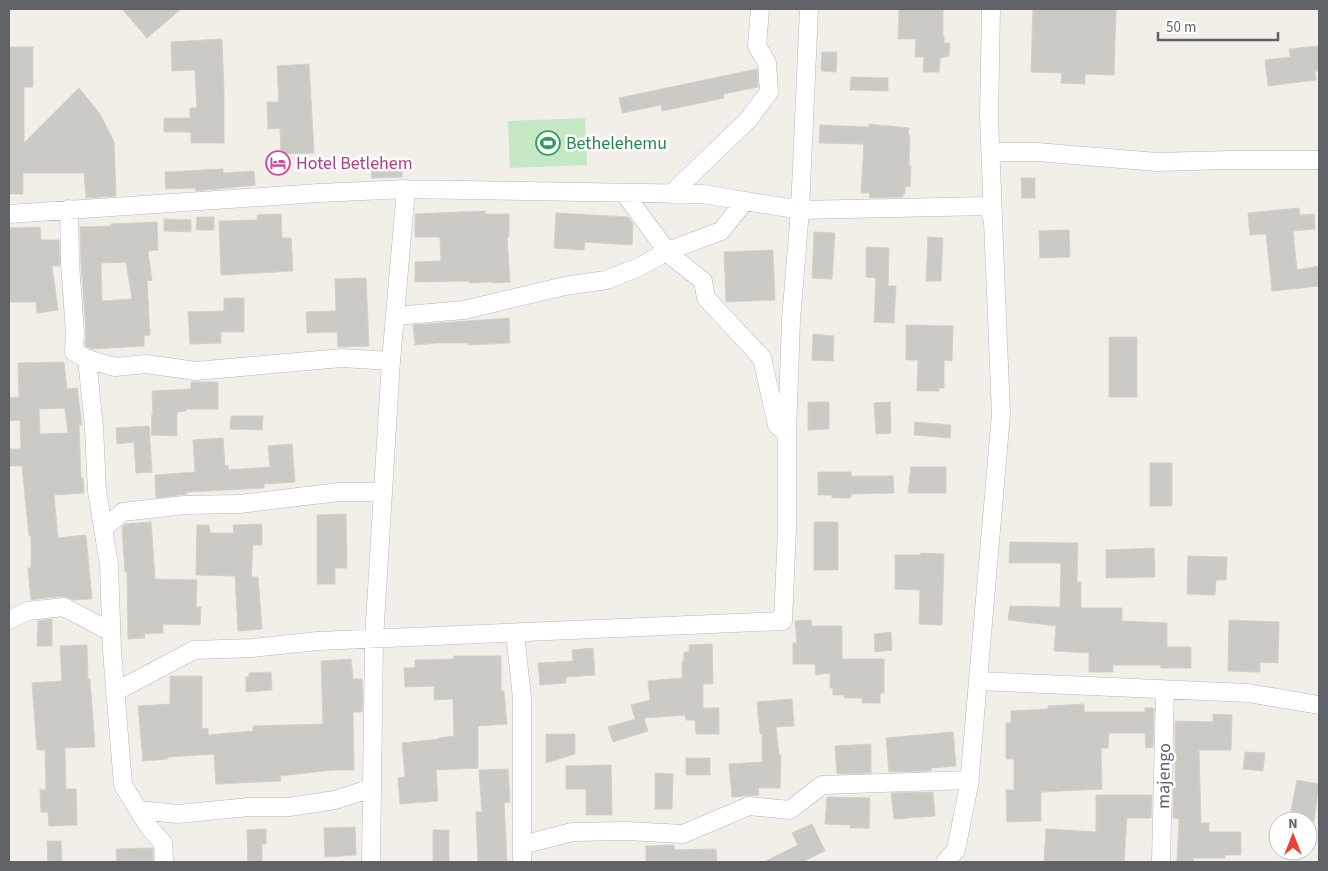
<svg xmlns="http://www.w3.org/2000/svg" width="1328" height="871" viewBox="0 0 1328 871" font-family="'Source Sans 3',sans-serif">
<rect width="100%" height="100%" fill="#f1efe8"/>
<path fill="#c5e8c5" d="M585 118 587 165 510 168 508 121Z"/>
<path fill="#cccac5" stroke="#d6d1c6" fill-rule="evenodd" d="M122 9H181L147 38Z
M899 9H943V36H944V43H950L949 56 940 58 939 72H923L924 57H915L916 39H898Z
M1033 9H1116L1114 75 1085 74V84L1061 83 1062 73 1031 72Z
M222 39 224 94V143H191V132H164V118H190V108H197L195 70 172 71 171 42Z
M1318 46 1319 71H1315L1316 80 1268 86 1265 60 1290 57 1289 49Z
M9 47H33V87H24V143L79 88 100 114 114 142 116 196 86 198 84 173H23V194H9Z
M822 52H837L836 72 821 71Z
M309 64 314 153 281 154 280 128 268 129 267 102H279L277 66Z
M757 69 758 87 723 94 724 98 662 111 661 105 622 113 619 98Z
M851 77 888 78V91L850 90Z
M869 124 909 128 908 135H910L909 166H911L910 187 905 186V194H903V197L869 198 870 193H861L864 144 819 143 820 125 869 127Z
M402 163V177L372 178 371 164Z
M223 169V173L254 171 255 185 196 191 195 188 166 189 165 172Z
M1021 178H1035V198H1022Z
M1299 208 1300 215 1314 214 1315 229 1293 231 1297 270 1319 266V286L1272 291 1266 234 1250 235 1248 213Z
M485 211V214H509V237H507L510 282 492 283V282L469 283V281L415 282V262L441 261 440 237H415V214Z
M556 213 628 217 633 223 632 245 585 242 584 250 554 248Z
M281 214 282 238H291L293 271 221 275 219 221 257 220V215Z
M197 217H214V230H196Z
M164 219 191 220V232L164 231Z
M157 222 158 250 148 251 152 280 147 281 150 335 144 336V346L91 349 85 346 86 331 81 263 80 227 111 226V224ZM126 262 132 299 102 301 101 263Z
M40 227 41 240H59L60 266H52L58 310 37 313 36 302H9V228Z
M1069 230 1070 257 1040 258 1039 231Z
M814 232 835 233 832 279 812 278Z
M928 237 943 238 941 281H926Z
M866 247 889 248 888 286H896L894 323 874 322 876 278 866 277Z
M773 250 775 300 726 302 724 252Z
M366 278 369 346 338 347 337 332 307 333 306 312 336 311 335 279Z
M224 298H244V332H221V343L190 344 188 312 224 311Z
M509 318 510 343 468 345V343H436L415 345 413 325Z
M906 325 953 326 952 361 944 360V388H939V391H917L918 360H906Z
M813 334 834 336 833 361 812 360Z
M1109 337H1137V397H1109Z
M64 362 67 389 77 388 82 425H79L81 478H83L84 493 54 495 58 538 86 535 92 599 74 600 63 596 31 600 28 568H31V536H29L22 466H9V449H21L20 420 9 421V398L19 397 18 363ZM65 408 68 433 40 434 39 409Z
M191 382H218V409H186V411L177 412V436L151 435 152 414H153L152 391 191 389Z
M808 402H829V429L808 430Z
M890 402 891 433 876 434 874 403Z
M231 416H263L262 430 230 429Z
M915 422 951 425 950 438 914 435Z
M149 426 152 472 136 473 134 442 117 444 116 428Z
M223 438 225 466 228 465V470L270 467 268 446 292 444 295 482 264 484V488L187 492V494L156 498 155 475 195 472 193 440Z
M1150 463H1172V506H1150Z
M911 467H946V493H908Z
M818 472H851V476H893L894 493 851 494V498H832V495H818Z
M346 514 347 568H335V584H317V515Z
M151 522 155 579 197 580 196 607H201L200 625 163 624V633L144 634 145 638 128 639 127 572H125L122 527 125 524Z
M814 522H838V570H814Z
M262 524V545H253L251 577H258L262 629 238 631 235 576 196 575 197 525H209L210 533H234L233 525Z
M1010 542 1078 543 1077 582H1081V608H1122V621L1167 623V647H1191V668H1161V665H1113V672H1089V653L1054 651 1056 626 1008 620 1010 606 1060 607 1061 563H1009Z
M1154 548 1155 577 1106 578V550Z
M921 553 944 554 942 625 919 624 920 590 895 589V555H921Z
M1188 556 1227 557 1226 580H1216L1215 595 1187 594Z
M52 619V646H37L38 621Z
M811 620 812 626H842V659H884V693H880V703H862V698H844V695H833V688H830V673L816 675 815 664H793V643H797L795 621Z
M1229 620 1279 622 1278 663 1260 662V672L1228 671Z
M891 632 892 650 875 652 874 634Z
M712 644 713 684H703V708H719V734H696L695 720H686L685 715 644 718 648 731 613 742 608 727 635 719 631 705 650 700 648 681 682 678V661H684V652H689V645Z
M87 645 88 679H90L95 747 65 748 66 789H76L77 825 49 826 48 812H41L40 790H46L45 750H37L32 683 62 681 60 646Z
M593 648 595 675 566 677V683L540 685 538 663 573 661 572 650Z
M454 656H501V691H504L507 724 478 726V768L436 770 438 801 400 804 398 778 405 777 402 743 439 739V738L454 736 453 699 434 700V686L405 687 404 668H415V660L454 659Z
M351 659 353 679H362L363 697 362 712H353L354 770H332L280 776 281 781 216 784 214 754 168 757V759L143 761 138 706 170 704V676H202V729L208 728V735L253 731V726L323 724 321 661Z
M271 672 272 690 246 692V677H249V673Z
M792 699 794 726 776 727 779 755H781L780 788H758L759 795 732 797 729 764 762 762V734H760L757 702Z
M1084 704V712H1145V708H1154L1153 747 1146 748 1145 733H1109L1108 748H1101L1102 789 1041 792V821L1007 822 1006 790H1014V759H1006V723H1011V711L1048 709V706Z
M1213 714 1232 715 1231 750H1199L1201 823H1209V832H1241V855H1225V858H1193V862H1177L1179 819 1173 818V788H1175V721L1213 722Z
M953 732 956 766 931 768V771L889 772 886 738Z
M546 734H575V754L546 763Z
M871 744V773L837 774 835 746Z
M1245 752 1265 753 1263 771 1243 769Z
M686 758H710V775H686Z
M611 765 612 815H586V789H566V766Z
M508 769 510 802 504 803 507 862H478L476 812H482L479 770Z
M655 773 673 774 672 809H655Z
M1297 780 1319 784 1314 821H1289Z
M933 792 935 816 894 819 891 793Z
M1096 795H1152L1151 818H1127L1124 862H1044L1046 829 1096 832Z
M827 797 870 798 869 828H850L851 825 825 824Z
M812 824 825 851 802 862H764L798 845 792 833Z
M355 827 356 855 325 857 324 828Z
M266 829V844H262V862H248L247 830Z
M433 830H449V861H433Z
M47 841H61L62 862H48Z
M674 845 675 850 716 849 717 862H646V846Z
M153 848V862H117L116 849Z"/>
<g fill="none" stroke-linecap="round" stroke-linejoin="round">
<g stroke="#b5b8bc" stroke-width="19">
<path id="minor" d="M991 9 989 117 993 218
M991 152H1037L1157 162 1230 160H1319
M624 193 670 255 703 281 706 298 762 358 777 425 786 433
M671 194 748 120 769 92 767 63 757 46 760 9
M69 209 70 263 75 332 74 352 87 359 94 427 97 491 109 565 112 651 123 785 148 826 163 843 164 862
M9 214 319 193 406 189 703 194 800 210 988 206 993 221 1001 414 969 785 956 850 945 862
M395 316 464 310 565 286 606 280 637 268 668 251 721 231 745 201
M87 359 115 367 146 364 196 371 342 358 391 361
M103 529 123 512 185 505 239 504 339 492H383
M9 620 28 611 64 607 111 632
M515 633 522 698V862
M979 681 1248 693 1319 705
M115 692 194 650 252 648 318 641 783 621 787 529V434L791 320 800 210 809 9
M138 810 178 814 249 807H289L335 800 372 788
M522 845 572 832 627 831 683 834 749 806 790 810 822 785 970 780
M371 862 374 639 391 361 406 189
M1161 862 1165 690"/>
</g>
<use href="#minor" stroke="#fff" stroke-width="18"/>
</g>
<defs>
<g id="stadium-ring" transform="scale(1.25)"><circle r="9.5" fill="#fff" stroke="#2e9e5b" stroke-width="1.5"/><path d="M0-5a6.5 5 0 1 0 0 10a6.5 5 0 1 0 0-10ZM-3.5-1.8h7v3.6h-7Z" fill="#2e9e5b"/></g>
<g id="hotel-ring" transform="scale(1.25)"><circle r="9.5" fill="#fff" stroke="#d1479c" stroke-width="1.5"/><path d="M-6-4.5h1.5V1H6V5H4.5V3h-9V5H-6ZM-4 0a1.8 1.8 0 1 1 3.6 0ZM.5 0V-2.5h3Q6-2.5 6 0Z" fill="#d1479c"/></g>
</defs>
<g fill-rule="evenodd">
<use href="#stadium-ring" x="548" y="143"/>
<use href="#hotel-ring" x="278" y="163"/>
</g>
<g text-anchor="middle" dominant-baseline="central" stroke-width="5" stroke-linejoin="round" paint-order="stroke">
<g font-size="18" fill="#27864d" stroke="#fff" text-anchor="start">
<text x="566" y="143">Bethelehemu</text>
</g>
<g font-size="18" fill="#b23c85" stroke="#fff" text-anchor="start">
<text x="296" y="163">Hotel Betlehem</text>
</g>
<g font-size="18" fill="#5f6368" stroke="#fff">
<text transform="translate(1164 776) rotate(-89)">majengo</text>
</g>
</g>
<rect width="1328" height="871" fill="none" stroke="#5f6368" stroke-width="20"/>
<g transform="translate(1293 836)"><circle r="24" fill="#ffffff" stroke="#bfc1c3"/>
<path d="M0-4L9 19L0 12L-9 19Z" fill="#ea4335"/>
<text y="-8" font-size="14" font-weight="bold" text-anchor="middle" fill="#5f6368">N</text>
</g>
<path d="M1158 32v8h120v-8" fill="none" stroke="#5f6368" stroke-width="2.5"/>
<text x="1166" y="32" font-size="15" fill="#5f6368" stroke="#ffffff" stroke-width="4" paint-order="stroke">50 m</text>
</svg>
